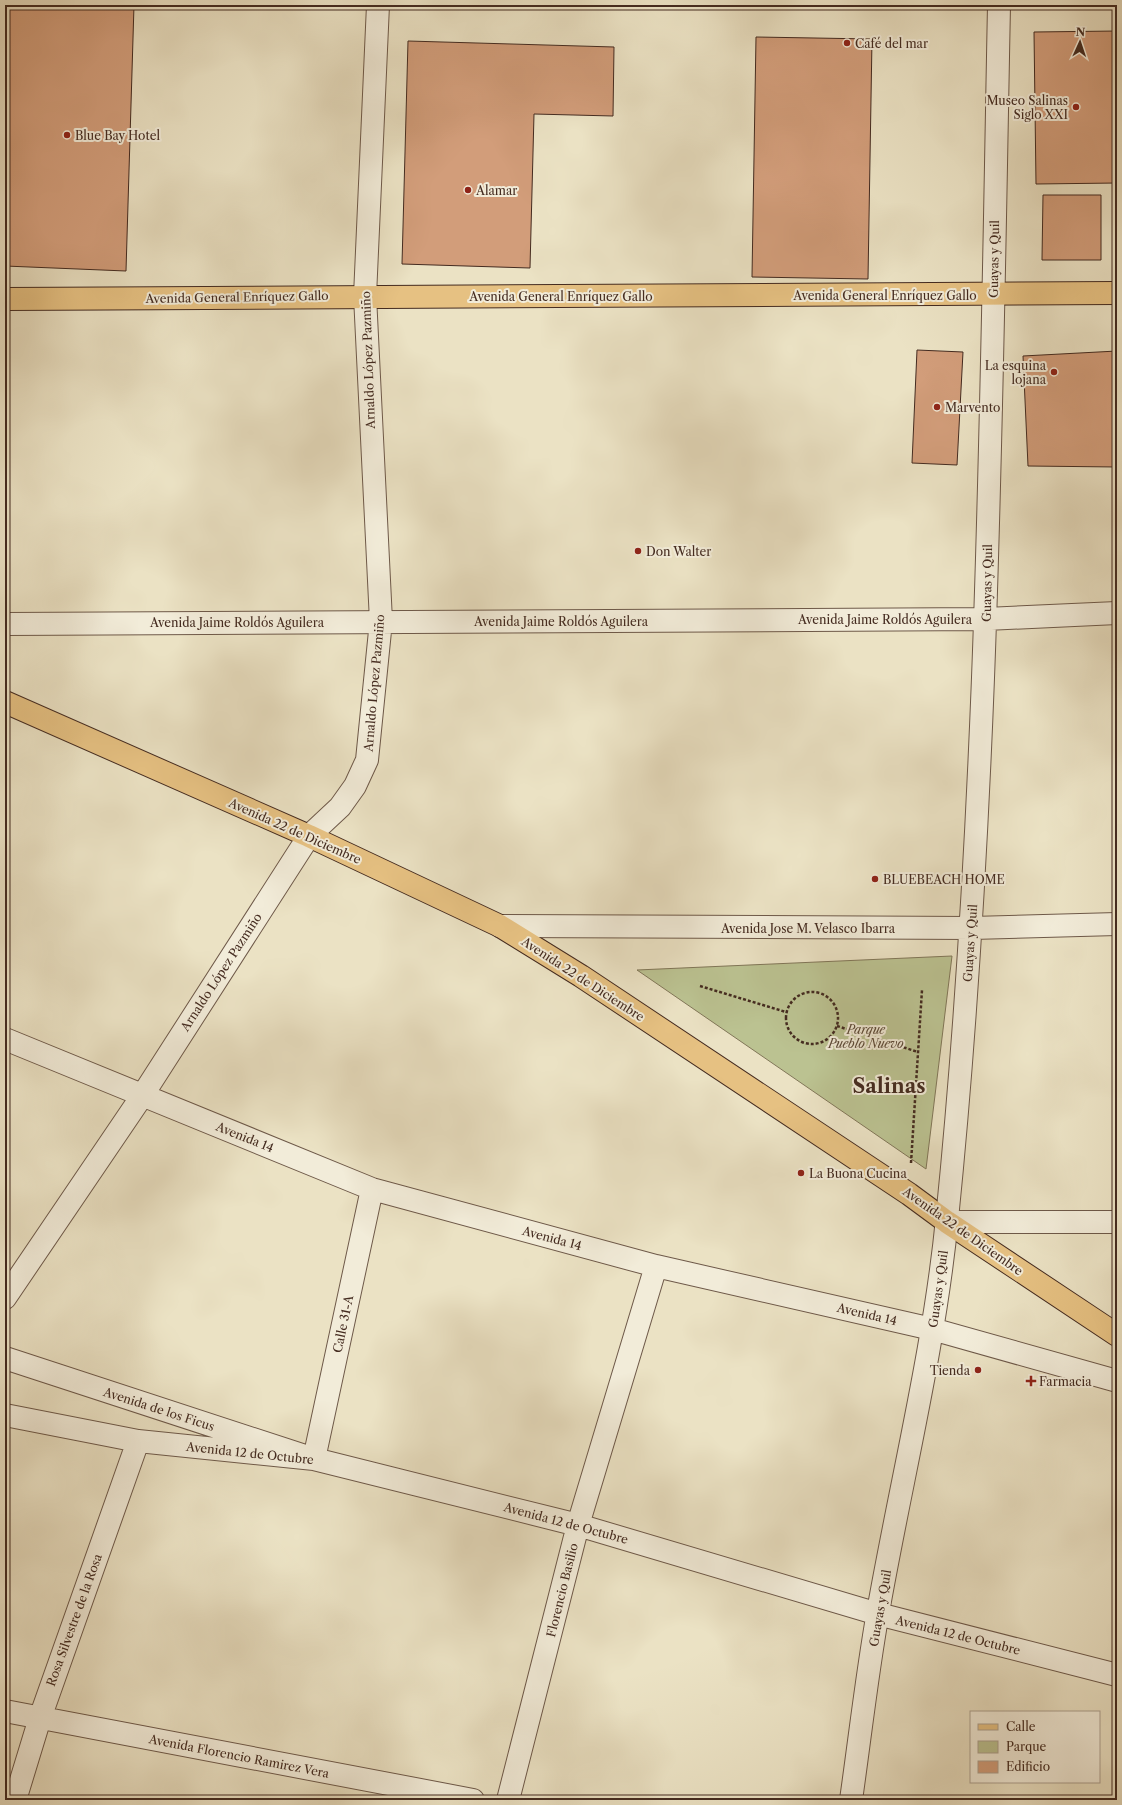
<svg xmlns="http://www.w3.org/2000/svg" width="1122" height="1805" viewBox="0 0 1122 1805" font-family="'Libre Caslon Text',serif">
<rect width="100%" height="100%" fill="#ebe2c4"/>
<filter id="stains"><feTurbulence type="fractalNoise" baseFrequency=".005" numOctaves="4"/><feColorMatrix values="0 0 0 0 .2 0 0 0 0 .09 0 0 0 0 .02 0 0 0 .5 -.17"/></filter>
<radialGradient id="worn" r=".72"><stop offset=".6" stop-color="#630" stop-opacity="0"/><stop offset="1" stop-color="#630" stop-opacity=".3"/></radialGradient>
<path fill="#bbc291" stroke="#807658" d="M952 956 926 1169 637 970Z"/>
<path fill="#d29d7a" stroke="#442b20" d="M5 5H134L126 271 5 266Z
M1117 31V183L1036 184 1034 32Z
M756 37 872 39 868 279 752 277Z
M408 41 614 47 613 116 534 114 530 268 402 264Z
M1043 195H1101V260H1042Z
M917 350 963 352 957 465 912 463Z
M1117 351V467L1028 466 1023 356Z"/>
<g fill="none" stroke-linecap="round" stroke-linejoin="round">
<g stroke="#6e5949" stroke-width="24">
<path id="minor" d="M5 624 986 619 1117 613
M500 926 972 928 1117 924
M5 1039 372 1189 656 1266 932 1329 1117 1381
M947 1222H1117
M5 1298 142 1096 309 836 340 807 355 786 367 760 381 621 365 296 378 5
M5 1358 314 1459 372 1189
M5 1415 138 1441 314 1459 578 1525 878 1614 1117 1675
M5 1711 473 1800
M15 1800 40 1718 138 1441
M508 1800 578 1525 656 1266
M851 1800C860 1737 867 1674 878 1612 901 1481 934 1351 947 1219 988 815 991 410 999 5"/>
</g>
<g stroke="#442b20" stroke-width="24">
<path id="major" d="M5 299 1117 293
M5 702 309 836 500 926 581 976 909 1194 947 1222 1117 1335"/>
</g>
<path stroke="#442b20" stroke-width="2.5" stroke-dasharray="3 2" stroke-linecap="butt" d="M700 986 786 1012
M786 1018a26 26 0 1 1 52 0a26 26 0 1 1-52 0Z
M837 1026 918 1052
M911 1163 922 990"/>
<use href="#minor" stroke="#f2ecd9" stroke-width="22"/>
<use href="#major" stroke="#e6c182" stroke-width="22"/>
</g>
<g fill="#8f2418" stroke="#f2ecd9" stroke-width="1.5">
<circle cx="847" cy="43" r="4"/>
<circle cx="1076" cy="107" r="4"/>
<circle cx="67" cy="135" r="4"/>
<circle cx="468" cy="190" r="4"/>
<circle cx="1054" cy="372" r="4"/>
<circle cx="937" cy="407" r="4"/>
<circle cx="638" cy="551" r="4"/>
<circle cx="875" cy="879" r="4"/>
<circle cx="801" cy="1173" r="4"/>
<circle cx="978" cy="1370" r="4"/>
<path d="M1029 1375h4v4h4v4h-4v4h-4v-4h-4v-4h4z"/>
</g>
<g text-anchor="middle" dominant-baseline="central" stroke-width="4" stroke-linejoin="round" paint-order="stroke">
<g font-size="12" fill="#442b20" stroke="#f2ecd9" text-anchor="start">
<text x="855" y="43">Café del mar</text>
<text x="1068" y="100" text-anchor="end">Museo Salinas<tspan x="1068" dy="14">Siglo XXI</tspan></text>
<text x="75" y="135">Blue Bay Hotel</text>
<text x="476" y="190">Alamar</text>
<text x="1046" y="365" text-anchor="end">La esquina<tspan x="1046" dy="14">lojana</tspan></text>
<text x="945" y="407">Marvento</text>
<text x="646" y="551">Don Walter</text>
<text x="883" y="879">BLUEBEACH HOME</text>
<text x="809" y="1173">La Buona Cucina</text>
<text x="970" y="1370" text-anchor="end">Tienda</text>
<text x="1039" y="1381">Farmacia</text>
</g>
<g font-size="12" fill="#442b20" stroke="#f2ecd9">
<text transform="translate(994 259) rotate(-89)">Guayas y Quil</text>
<text x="885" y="295">Avenida General Enríquez Gallo</text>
<text x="561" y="296">Avenida General Enríquez Gallo</text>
<text transform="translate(237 297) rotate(-1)">Avenida General Enríquez Gallo</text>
<text transform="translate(368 360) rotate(-92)">Arnaldo López Pazmiño</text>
<text transform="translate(987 583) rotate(-89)">Guayas y Quil</text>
<text x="885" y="619">Avenida Jaime Roldós Aguilera</text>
<text x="561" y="621">Avenida Jaime Roldós Aguilera</text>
<text x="237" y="622">Avenida Jaime Roldós Aguilera</text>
<text transform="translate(374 683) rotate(-85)">Arnaldo López Pazmiño</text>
<text transform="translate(295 831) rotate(24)">Avenida 22 de Diciembre</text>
<text x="808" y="928">Avenida Jose M. Velasco Ibarra</text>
<text transform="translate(970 943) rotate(-86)">Guayas y Quil</text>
<text transform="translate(221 972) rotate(-57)">Arnaldo López Pazmiño</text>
<text transform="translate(583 979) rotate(33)">Avenida 22 de Diciembre</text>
<text transform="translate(245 1137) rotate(22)">Avenida 14</text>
<text transform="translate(963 1231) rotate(35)">Avenida 22 de Diciembre</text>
<text transform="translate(552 1238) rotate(15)">Avenida 14</text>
<text transform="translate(938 1289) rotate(-82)">Guayas y Quil</text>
<text transform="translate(867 1314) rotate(13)">Avenida 14</text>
<text transform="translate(343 1324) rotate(-78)">Calle 31-A</text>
<text transform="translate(159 1409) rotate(18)">Avenida de los Ficus</text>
<text transform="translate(250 1453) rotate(6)">Avenida 12 de Octubre</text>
<text transform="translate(566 1523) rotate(15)">Avenida 12 de Octubre</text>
<text transform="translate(562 1590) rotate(-76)">Florencio Basilio</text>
<text transform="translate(880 1608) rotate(-80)">Guayas y Quil</text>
<text transform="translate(74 1620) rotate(-70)">Rosa Silvestre de la Rosa</text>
<text transform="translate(958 1635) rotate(14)">Avenida 12 de Octubre</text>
<text transform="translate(239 1756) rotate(11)">Avenida Florencio Ramirez Vera</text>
</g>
<g font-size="12" font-style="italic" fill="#5c4937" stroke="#f2ecd9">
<text x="866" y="1029">Parque<tspan x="866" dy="14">Pueblo Nuevo</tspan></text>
</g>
<g font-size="20" font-weight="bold" fill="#442b20" stroke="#f2ecd9">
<text x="889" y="1086">Salinas</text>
</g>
</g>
<rect width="1122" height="1805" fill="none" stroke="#ebe2c4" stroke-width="20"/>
<rect x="6" y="6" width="1110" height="1793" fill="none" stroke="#442b20" stroke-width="2"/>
<rect x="10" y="10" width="1102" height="1785" fill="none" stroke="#442b20"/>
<rect x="970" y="1711" width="130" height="72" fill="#f2ecd9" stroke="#ac9f8f"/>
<rect x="978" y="1724" width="20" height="6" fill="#e6c182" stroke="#ac9f8f"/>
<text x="1006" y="1731" font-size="12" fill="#442b20">Calle</text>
<rect x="978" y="1741" width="20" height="12" fill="#bbc291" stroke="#ac9f8f"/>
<text x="1006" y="1751" font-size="12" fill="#442b20">Parque</text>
<rect x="978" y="1761" width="20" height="12" fill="#d29d7a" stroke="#ac9f8f"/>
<text x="1006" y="1771" font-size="12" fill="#442b20">Edificio</text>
<g transform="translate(1080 42) rotate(3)" stroke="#f2ecd9" stroke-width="3" paint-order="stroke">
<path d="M0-3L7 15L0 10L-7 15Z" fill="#442b20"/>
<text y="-6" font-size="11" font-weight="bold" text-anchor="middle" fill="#442b20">N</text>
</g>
<rect width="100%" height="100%" filter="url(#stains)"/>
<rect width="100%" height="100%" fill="url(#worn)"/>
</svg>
